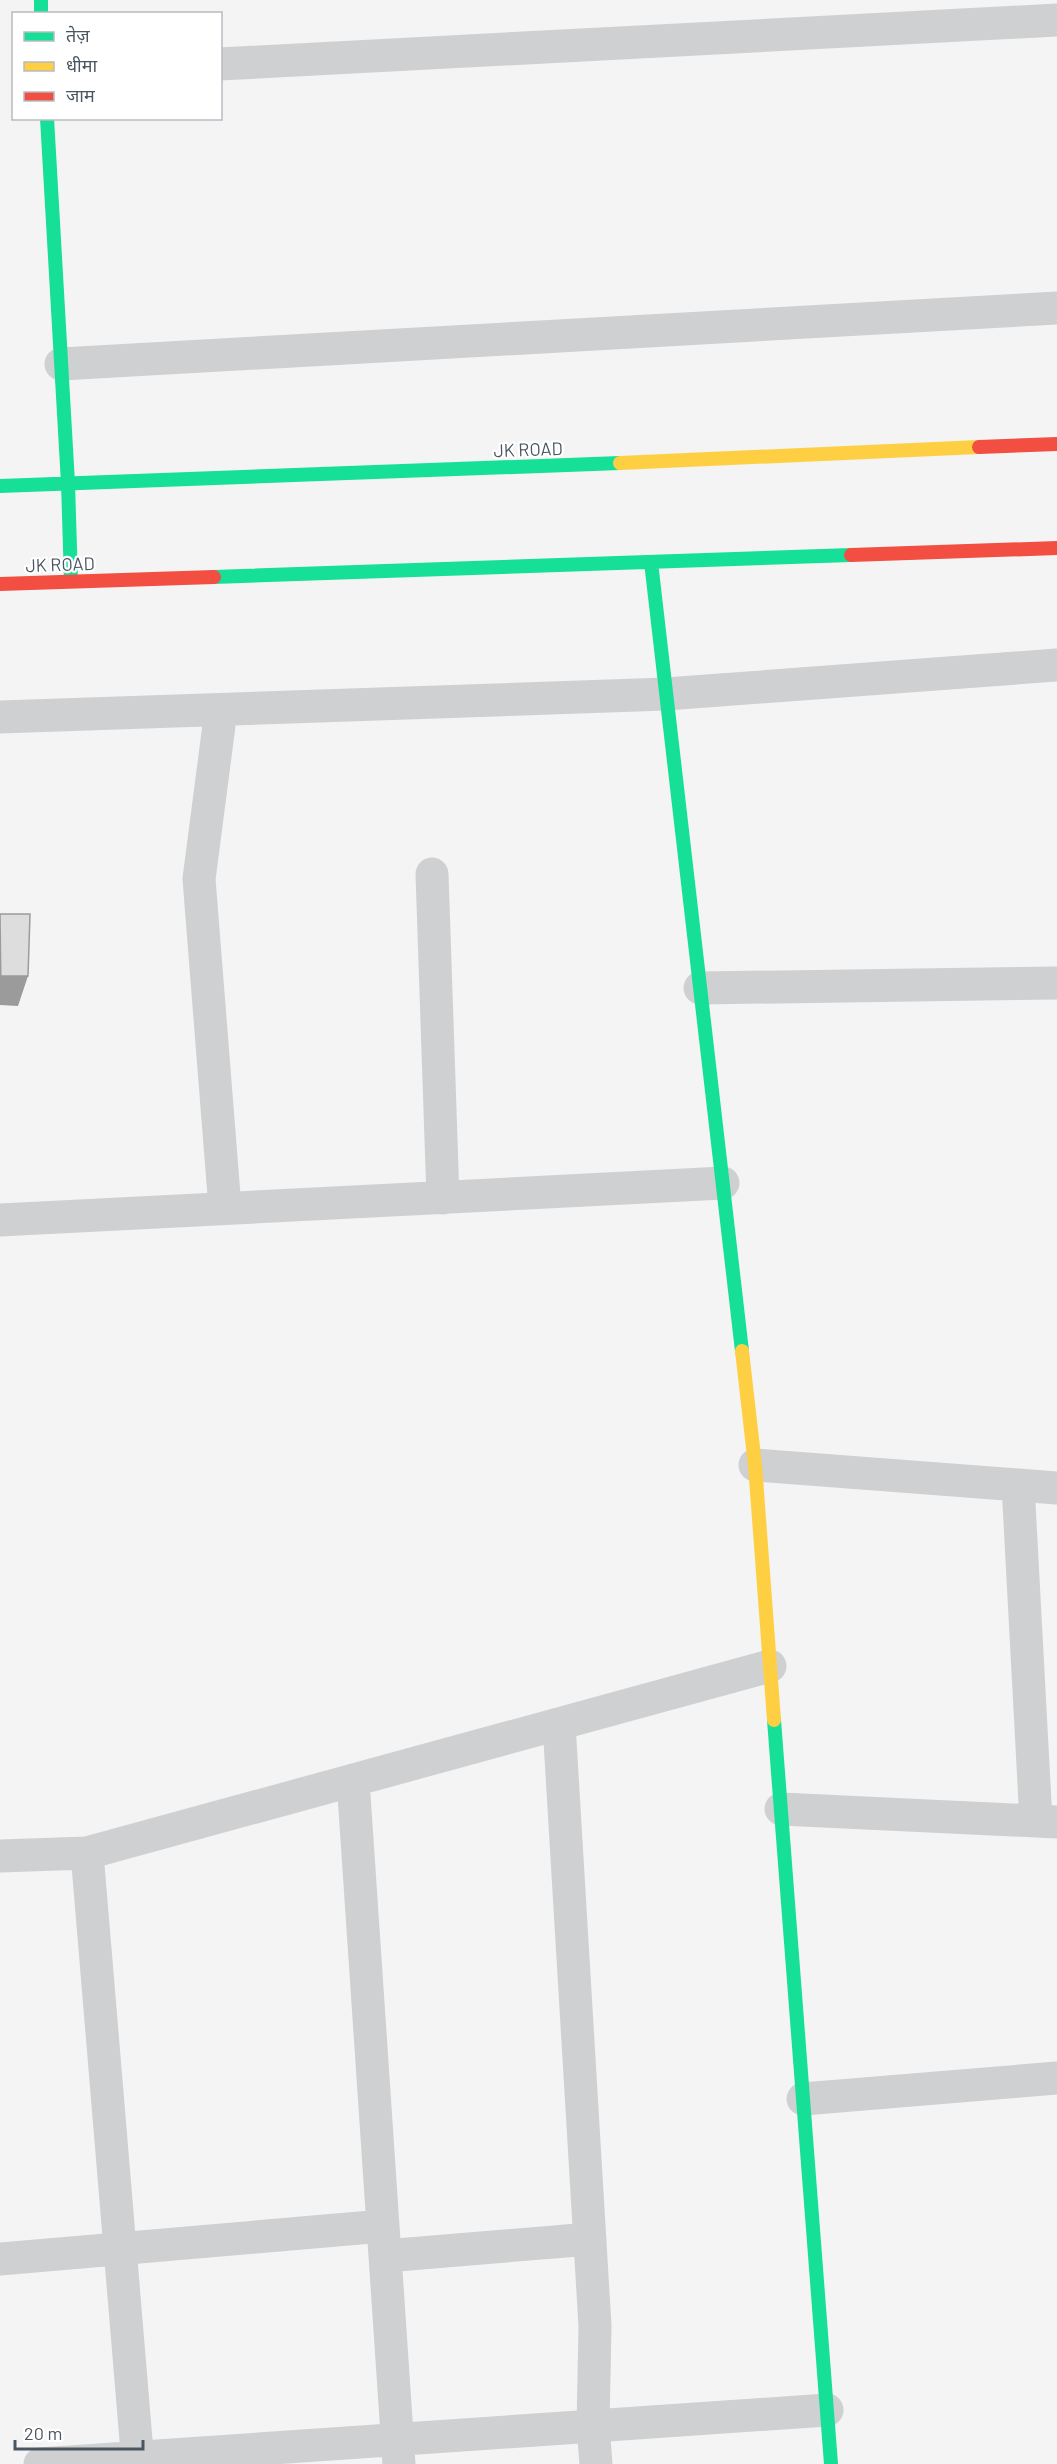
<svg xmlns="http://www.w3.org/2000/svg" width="1057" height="2464" viewBox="0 0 1057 2464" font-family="Barlow,'Noto Sans Devanagari',sans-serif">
<rect width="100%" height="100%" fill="#f4f4f4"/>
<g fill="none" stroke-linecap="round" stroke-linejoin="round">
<path stroke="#ced0d2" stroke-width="33" d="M220 64 1057 20
M61 364 1057 308
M221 710 199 879 225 1208
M0 717 666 694 1057 665
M432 874 443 1198
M700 988 1057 983
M0 1220 723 1183
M755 1465 1057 1488
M1018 1485 1036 1821
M559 1724 595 2326 593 2426 596 2464
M353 1780 399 2464
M781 1809 1057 1822
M87 1853 138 2464
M0 1856 87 1853 770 1666
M803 2099 1057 2078
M385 2256 590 2239
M0 2259 383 2226
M40 2464 827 2410"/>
<path stroke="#16e098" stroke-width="14" d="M41 0V14
M47 118 68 483 71 581
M0 486 620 463
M651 562 742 1351
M214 577 851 555
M774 1720 831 2464"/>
<path stroke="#ffcf43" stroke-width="14" d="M620 463 979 447
M742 1351 755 1465 774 1720"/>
<path stroke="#f24e42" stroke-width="14" d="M979 447 1057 444
M851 555 1057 548
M0 584 214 577"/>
</g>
<path fill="#9b9b9b" d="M1 976H28L18 1006 0 1005V978Z"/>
<path fill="#ddddde" stroke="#9b9b9b" stroke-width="1.5" d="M0 914H30L28 976H1V993Z"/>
<g text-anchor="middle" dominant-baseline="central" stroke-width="4.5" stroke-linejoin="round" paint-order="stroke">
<g font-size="18" fill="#4a5661" stroke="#fff">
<text transform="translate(528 449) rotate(-2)">JK ROAD</text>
<text transform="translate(60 564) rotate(-2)">JK ROAD</text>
</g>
</g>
<rect x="12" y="12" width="210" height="108" fill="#ffffff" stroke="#b7bbc0" stroke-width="1.5"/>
<rect x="24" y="32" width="30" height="9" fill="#16e098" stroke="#b7bbc0" stroke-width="1.5"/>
<text x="66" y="42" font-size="18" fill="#4a5661">तेज़</text>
<rect x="24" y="62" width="30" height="9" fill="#ffcf43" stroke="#b7bbc0" stroke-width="1.5"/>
<text x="66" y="72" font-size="18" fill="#4a5661">धीमा</text>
<rect x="24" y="92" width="30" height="9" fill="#f24e42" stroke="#b7bbc0" stroke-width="1.5"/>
<text x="66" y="102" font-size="18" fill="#4a5661">जाम</text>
<path d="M15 2440v9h128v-9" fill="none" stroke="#4a5661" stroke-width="3"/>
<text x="24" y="2440" font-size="18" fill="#4a5661" stroke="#ffffff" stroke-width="4.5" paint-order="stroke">20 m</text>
</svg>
